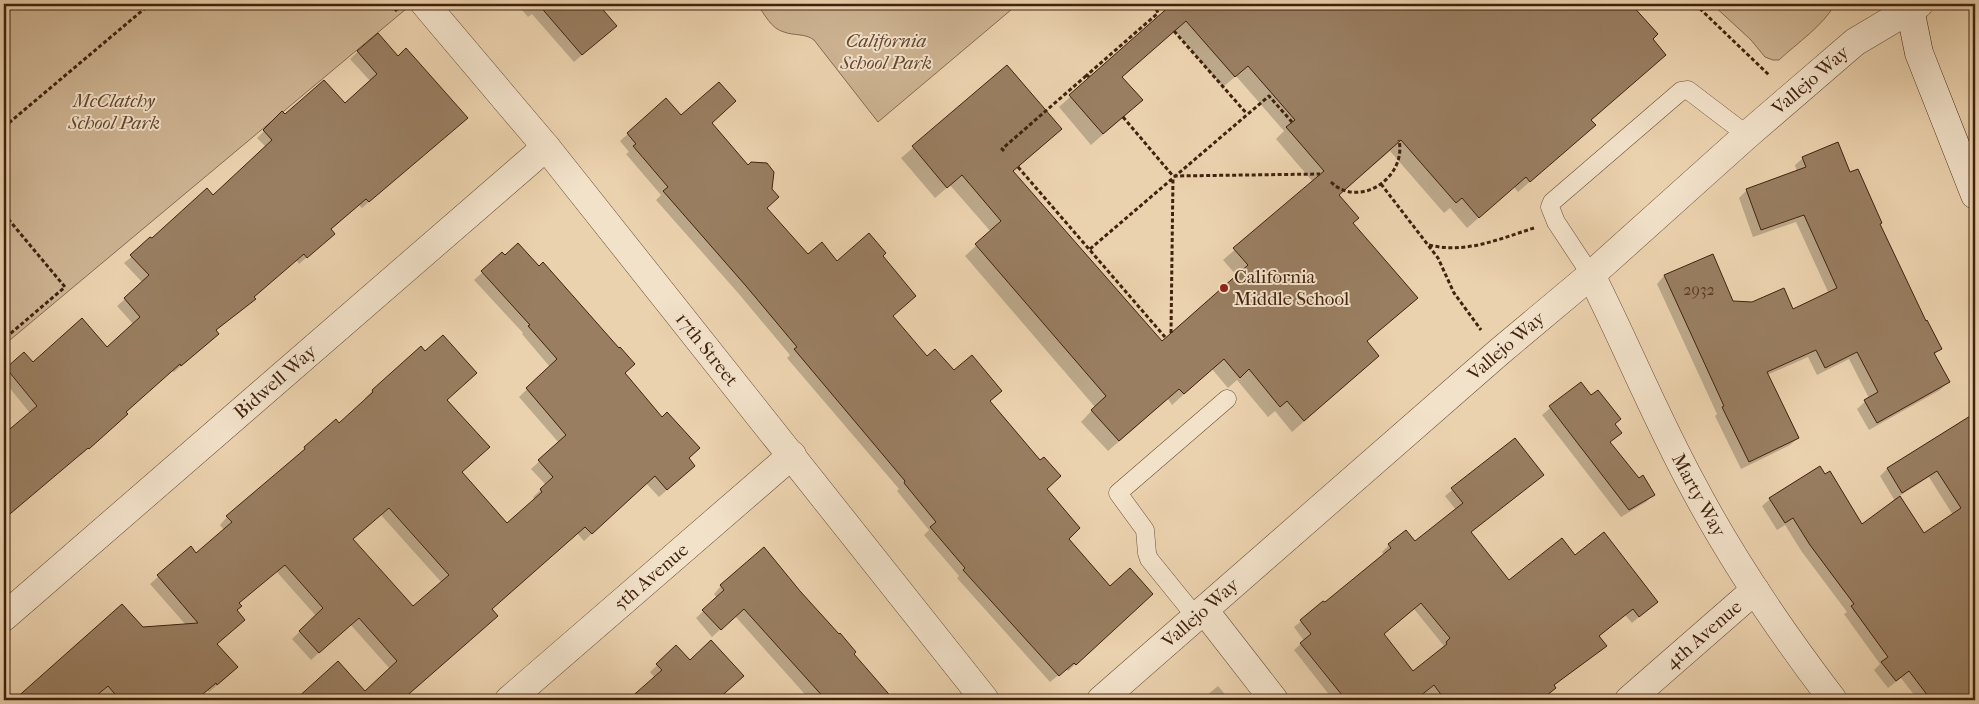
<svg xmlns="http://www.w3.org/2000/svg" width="1979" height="704" viewBox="0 0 1979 704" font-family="'IM FELL French Canon',serif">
<rect width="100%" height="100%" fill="#ebd2ae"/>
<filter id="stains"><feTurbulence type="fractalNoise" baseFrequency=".004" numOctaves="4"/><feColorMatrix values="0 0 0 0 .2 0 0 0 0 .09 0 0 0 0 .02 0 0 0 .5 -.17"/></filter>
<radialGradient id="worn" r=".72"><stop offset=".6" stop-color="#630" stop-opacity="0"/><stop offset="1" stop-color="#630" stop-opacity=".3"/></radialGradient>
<path fill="#ceb493" stroke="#886b50" d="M4 4H412L4 345Z
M757 4H1018L878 122 814 40C805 33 794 36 784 32 771 29 764 13 757 4Z
M1712 4H1835C1823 26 1797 43 1779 60H1773L1765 57 1751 40Z"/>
<path fill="#0003" fill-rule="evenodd" d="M517 4H596L615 26 574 62 532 14 528 17Z
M1174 4H1629L1656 34 1590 121 1583 136 1518 192 1514 187 1467 228 1450 208 1444 213 1390 151 1338 196 1352 223 1405 309 1366 342V367L1292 432 1275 411 1268 417 1237 380 1228 388 1212 369 1172 405 1168 399 1108 451 1081 422 1095 407 965 256 991 232 950 185 935 198 901 158 1007 67 1049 140 1012 172 1161 342 1237 276 1223 260 1313 182 1276 139 1284 131 1236 76 1223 87 1175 31 1121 77 1130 111 1091 145 1059 107Z
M377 34 459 124 362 208 359 205 330 230 326 241 299 264 296 260 253 297 254 299 247 306 215 331 211 341 174 372 172 371 125 412 119 421 81 455 80 454 4 518V436L30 413 4 381V372L24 354 33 364 107 348 134 325 117 306 143 283 124 263 152 240 213 196 266 147 257 138 282 113 285 115 345 105 371 82 350 59Z
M666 100 681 117 711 123 766 208 808 256 836 262 881 256 892 316 927 357 953 372 988 402 1045 490 1067 539 1110 588 1144 601 1068 671 1066 669 1050 682 957 578 959 576 924 535 929 530 897 491 899 489 787 358 790 355 739 294 656 200 661 195 626 154 629 152 620 141Z
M1803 158 1850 174 1879 225 1925 323 1940 349 1934 355 1948 382 1940 390 1869 430 1857 409 1869 398 1849 359 1817 375 1808 357 1767 375 1798 438 1790 445 1741 469 1715 416 1717 414 1657 284 1664 276 1712 255 1733 302 1792 311 1829 294 1796 222 1753 237 1739 198 1747 190 1797 172 1795 165Z
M502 254 624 374 687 459 686 473 659 497 646 483 584 541 577 533 491 609 489 623 402 700H297L338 663 365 692 390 669 350 624 311 660 292 639 316 616 276 571 238 603 216 645 229 675 209 692 207 690 195 700H171L161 690 149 700H17L23 694 142 628 186 625 150 584 191 548 196 554 224 530 220 525 227 517 336 421 339 425 366 400 365 398 372 391 421 348 446 400 460 472 507 525 535 500 533 497 546 485 531 469 559 443 519 397 550 367 522 334 523 333 474 280ZM381 515 442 583 413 608 352 540Z
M1580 383 1620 433 1609 443 1638 479 1653 495 1646 502 1621 517 1542 415Z
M1975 414V677L1967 683 1975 693V700H1918L1901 678 1888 688 1874 670 1880 664 1844 614 1847 612 1802 552 1785 525 1777 530 1762 506 1770 499 1862 525 1895 501 1880 476 1887 469ZM1929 477 1953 515 1923 535 1898 497Z
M1515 440 1535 481 1470 533 1508 582 1575 557 1650 608 1632 623 1625 615 1598 637V652L1553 686 1555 688 1541 700H1328L1331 697 1294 650 1304 641 1294 627 1384 555 1382 552 1389 545 1414 543 1456 510 1445 496ZM1414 609 1444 646 1441 651 1412 673 1383 635Z
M721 586 852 654 889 700H810L735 616 712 637 696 618 717 598 714 594Z
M676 647 689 662 735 683 716 700H629L655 678 650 672Z
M1218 686 1230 700H1201Z"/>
<path fill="#997e61" stroke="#41220e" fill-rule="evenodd" d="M538 4H598L617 26 582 55Z
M1172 4H1631L1658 34 1653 39 1666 55 1591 120 1596 125 1530 182 1526 177 1479 218 1462 198 1456 203 1401 140 1339 195 1359 218 1353 223 1418 298 1367 341 1379 356 1304 421 1287 401 1280 407 1249 369 1240 378 1224 359 1184 394 1179 389 1119 441 1091 410 1106 396 975 244 1001 221 962 175 947 188 912 146 1007 65 1062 129 1013 171 1162 341 1248 265 1233 248 1324 171 1286 127 1295 120 1248 66 1235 77 1186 21 1122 77 1143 100 1103 134 1069 95Z
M378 33 398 56 406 48 468 118 369 202 366 199 331 229 335 234 307 258 304 254 254 297 256 299 216 330 219 334 181 366 180 364 126 412 128 414 89 449 88 448 4 519V434L37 406 6 368 24 352 33 362 82 318 107 347 140 317 124 298 149 275 130 255 150 237 152 238 207 188 213 195 272 140 263 130 282 111 285 114 324 80 345 103 377 74 357 51Z
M719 82 736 101 712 123 748 165 751 162 767 163 774 172 772 189 779 197 767 208 808 254 822 242 837 261 869 233 886 253 883 256 916 296 893 316 927 356 935 349 954 370 972 355 1002 391 990 401 1040 460 1044 457 1061 476 1047 489 1080 528 1069 539 1110 586 1130 568 1153 594 1076 665 1074 663 1059 676 963 570 965 568 930 527 936 522 904 483 905 481 794 349 797 347 746 286 663 191 668 187 633 146 636 144 627 133 666 98 681 115Z
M1838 142 1850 172 1858 169 1882 223 1880 224 1926 321 1927 320 1942 349 1934 353 1950 382 1877 423 1864 400 1878 392 1857 352 1825 368 1816 350 1767 372 1799 438 1749 462 1722 407 1724 406 1664 275 1713 254 1733 301 1752 302 1784 288 1793 309 1837 288 1804 215 1761 230 1746 189 1806 167 1802 157Z
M518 243 539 266 543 262 619 348 620 347 635 364 625 373 662 417 667 412 700 448 689 458 695 466 667 490 655 476 592 534 585 527 492 609 498 616 402 700H295L338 661 365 691 397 661 359 618 319 653 299 631 323 608 285 565 239 603 242 606 237 610 245 620 217 644 238 667 217 685 216 683 196 700H120L108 686 91 700H14L122 604 143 627 198 623 157 575 191 546 196 553 232 522 226 516 305 449 304 447 336 419 339 423 373 392 372 390 421 346 425 351 443 335 477 373 447 400 490 447 462 472 507 523 542 492 540 489 553 477 538 460 566 435 526 388 557 359 528 326 530 325 481 271 502 252 505 255ZM389 508 449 575 413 606 353 539Z
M1581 382 1591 395 1598 390 1621 419 1615 424 1622 433 1610 442 1639 478 1643 475 1655 495 1629 510 1549 406Z
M1975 413V700H1931L1909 671 1896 681 1881 662 1888 657 1851 606 1854 604 1810 545 1793 518 1785 523 1769 498 1820 466 1825 474 1830 471 1862 524 1900 496 1924 533 1961 508 1937 471 1902 493 1887 468Z
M1515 438 1544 475 1471 532 1509 580 1562 538 1575 555 1604 532 1658 602 1639 617 1633 609 1599 636 1607 646 1554 685 1556 688 1541 700H1445L1434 685 1415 700H1346L1300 643 1311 634 1300 620 1323 601 1325 602 1391 548 1388 544 1406 530 1415 541 1463 503 1451 488ZM1421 603 1450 638 1446 642 1447 644 1413 671 1384 634Z
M764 547 800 591 839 634 840 633 856 652 854 654 894 700H826L744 609 721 630 702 610 724 590 720 585Z
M711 640 744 676 717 700H628L662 670 656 664 676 645 690 660Z"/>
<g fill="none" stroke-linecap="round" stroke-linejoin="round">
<g stroke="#6c4e36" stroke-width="19">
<path id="service" d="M1591 275 1556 222 1550 207 1552 202 1681 91 1688 90 1747 135
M1196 617 1149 559 1147 553 1145 530 1118 493 1227 399"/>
</g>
<g stroke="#6c4e36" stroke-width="29">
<g id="minor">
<path id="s1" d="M425 4 546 147 985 700"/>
<path id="s2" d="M1591 275C1626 344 1655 416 1692 484 1732 560 1781 632 1833 700"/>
<path d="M1204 610 1274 700"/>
<path id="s3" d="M4 617 546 147"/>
<path id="s4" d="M509 700 792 455"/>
<path id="s5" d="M1629 700 1755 590"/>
</g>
</g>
<g stroke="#6c4e36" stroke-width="29">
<g id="tertiary">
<path id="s6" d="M1101 700 1499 352 1591 275 1747 135 1855 42 1919 4"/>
</g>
</g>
<g stroke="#41220e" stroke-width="29">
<path id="secondary" d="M1909 4 1919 53 1975 195"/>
</g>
<path stroke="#41220e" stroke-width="3" stroke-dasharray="4 2.5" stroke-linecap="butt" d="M391 4 397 11
M1695 4 1769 75
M1174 31 1247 114
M1089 77 1087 75 1158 13 1154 4
M1123 117 1173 176 1320 174
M4 127 150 4
M1004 151 1002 149 1087 75
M1018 167 1165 337
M1331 182C1358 209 1407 179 1399 140
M1381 184 1438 258 1454 293 1481 330
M4 214 65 287 4 339
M1429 245C1466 254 1499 239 1534 228
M1090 249 1269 96 1292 122
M1171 333 1173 177"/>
<use href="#service" stroke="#f2e2ca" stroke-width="18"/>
<use href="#minor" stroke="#f2e2ca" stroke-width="28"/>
<use href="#tertiary" stroke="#f2e2ca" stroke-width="28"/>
<use href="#secondary" stroke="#f2e2ca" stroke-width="28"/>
</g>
<circle fill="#8f2418" stroke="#f2e2ca" stroke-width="2" cx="1224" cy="288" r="5"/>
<g text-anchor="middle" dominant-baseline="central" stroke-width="4" stroke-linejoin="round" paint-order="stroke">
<g font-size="16" fill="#573923">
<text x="1699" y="289">2932</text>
</g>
<g font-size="19" font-style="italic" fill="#64462f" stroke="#f2e2ca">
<text x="886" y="41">California<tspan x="886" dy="22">School Park</tspan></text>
<text x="114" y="101">McClatchy<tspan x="114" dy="22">School Park</tspan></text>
</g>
<g font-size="19" fill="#41220e" stroke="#f2e2ca">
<text stroke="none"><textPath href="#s6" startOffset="942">Vallejo Way</textPath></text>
<text stroke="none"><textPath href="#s6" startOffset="538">Vallejo Way</textPath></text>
<text stroke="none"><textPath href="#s1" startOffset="446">17th Street</textPath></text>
<text stroke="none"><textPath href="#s3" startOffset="359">Bidwell Way</textPath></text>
<text stroke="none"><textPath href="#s2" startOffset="245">Marty Way</textPath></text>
<text stroke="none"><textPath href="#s4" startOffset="188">5th Avenue</textPath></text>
<text stroke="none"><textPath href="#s6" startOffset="132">Vallejo Way</textPath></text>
<text stroke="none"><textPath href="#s5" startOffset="99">4th Avenue</textPath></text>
</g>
<g font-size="19" fill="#41220e" stroke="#f2e2ca" text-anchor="start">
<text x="1234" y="277">California<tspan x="1234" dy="22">Middle School</tspan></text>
</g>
</g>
<rect width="1979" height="704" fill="none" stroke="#ebd2ae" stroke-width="20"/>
<rect x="5" y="5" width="1969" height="694" fill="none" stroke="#41220e" stroke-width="2.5"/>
<rect x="10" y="10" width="1959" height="684" fill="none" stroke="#41220e"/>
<rect width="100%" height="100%" filter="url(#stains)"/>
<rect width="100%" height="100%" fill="url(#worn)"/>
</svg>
